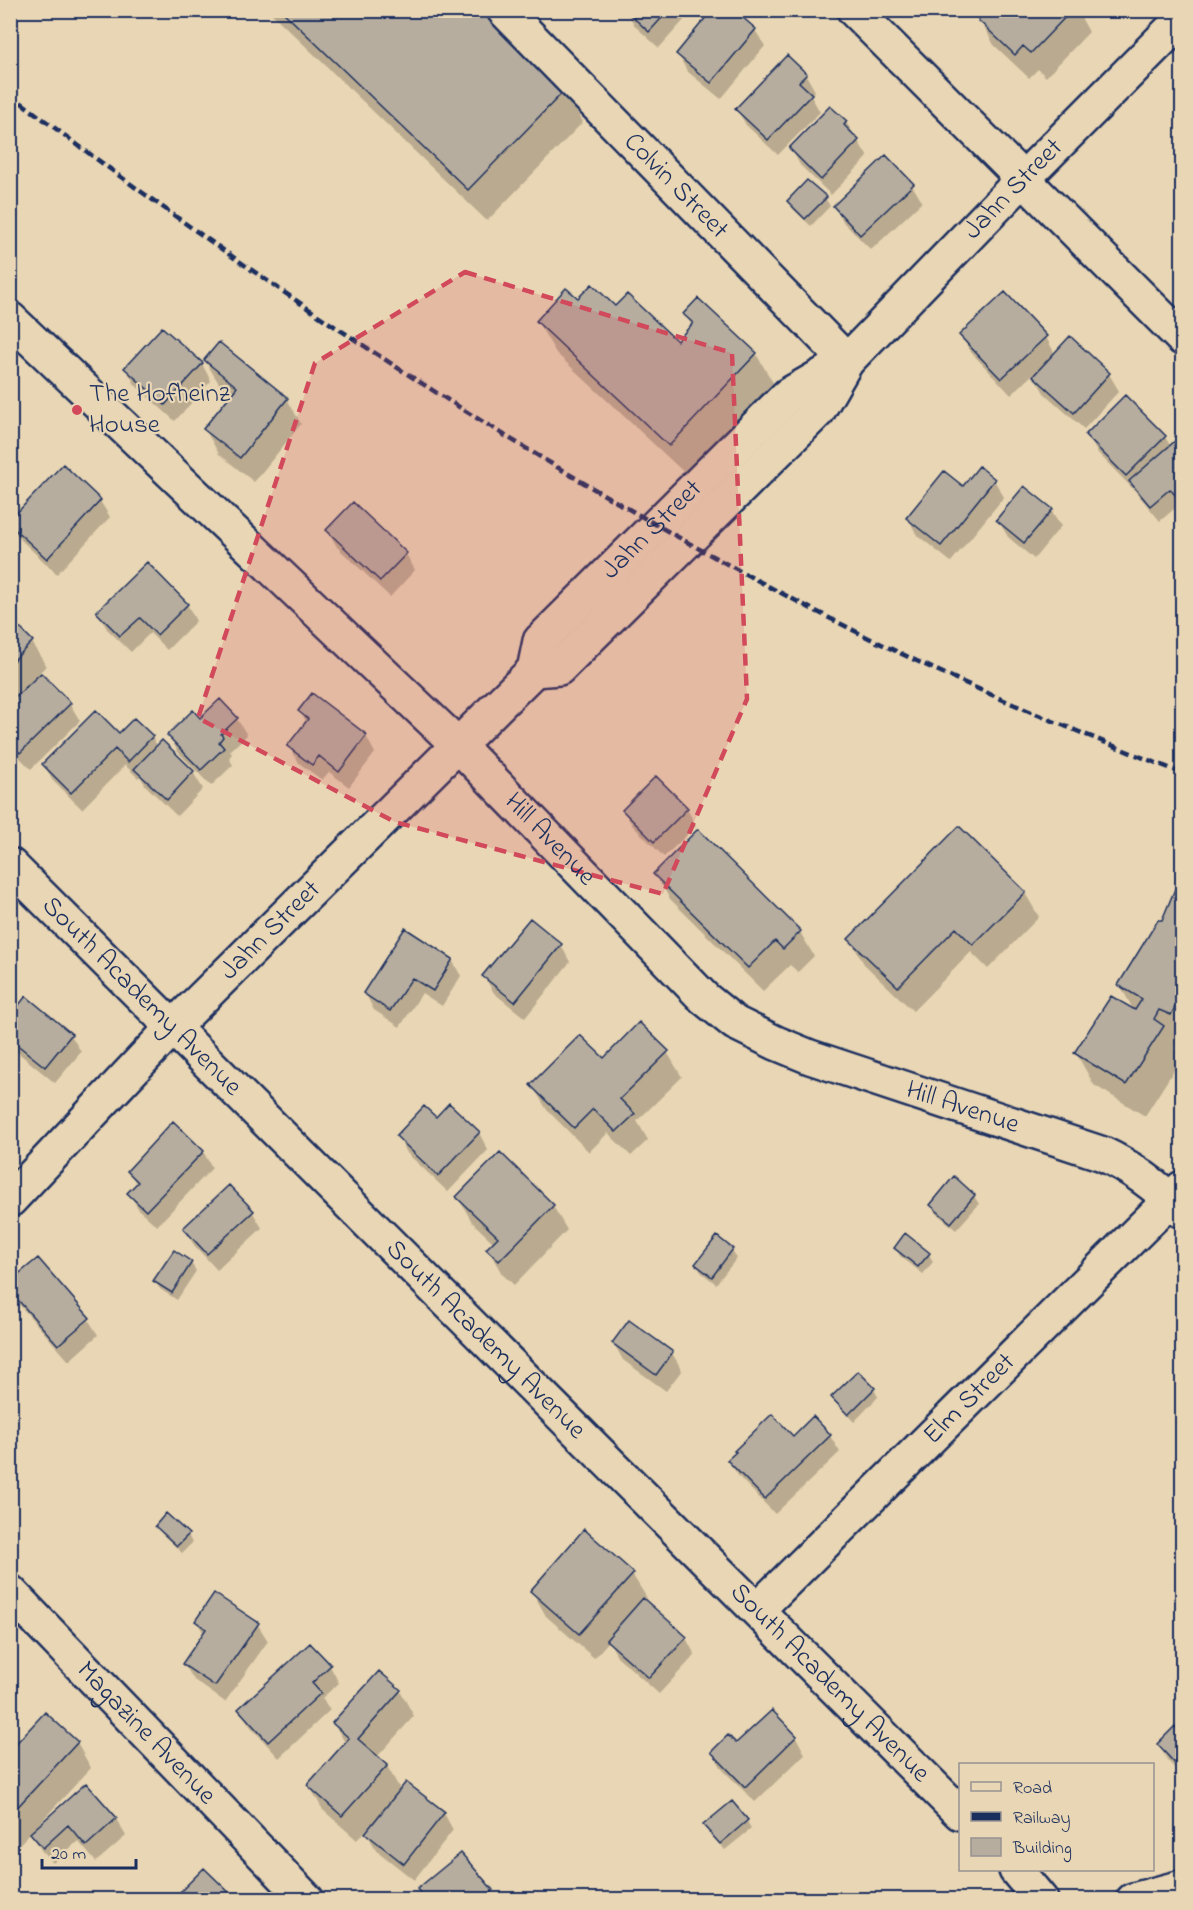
<svg xmlns="http://www.w3.org/2000/svg" width="1193" height="1910" viewBox="0 0 1193 1910" font-family="'Indie Flower',sans-serif">
<rect width="100%" height="100%" fill="#e9d6b4"/>
<filter id="ink" filterUnits="userSpaceOnUse"><feTurbulence type="fractalNoise" baseFrequency=".0167" numOctaves="2"/><feDisplacementMap in="SourceGraphic" scale="12" xChannelSelector="R" yChannelSelector="G"/><feConvolveMatrix kernelMatrix="1 2 1 2 8 2 1 2 1" color-interpolation-filters="sRGB"/></filter>
<g filter="url(#ink)">
<path fill="#0003" d="M268 10H485L565 90 583 122 487 221Z
M626 10H693L659 48 635 26Z
M989 10H1077L1089 32 1046 77 1038 69 1029 78 994 45 980 20Z
M755 30 765 46 721 99 687 71 678 54Z
M806 75 815 91 811 96 820 112 778 155 746 125 737 109Z
M830 108 846 122 868 157 831 195 800 165 791 148Z
M912 185 922 202 871 250 844 223 835 206Z
M825 198 830 206 811 226 793 209 789 202Z
M1005 294 1046 337 1055 354 1070 338 1109 374 1119 391 1084 429 1044 393 1033 374 1011 395 970 351 961 335Z
M578 301 616 308 677 343 692 326 685 314 756 354 775 386 689 477 556 353 537 321Z
M219 344 287 399 301 424 254 482 219 454 205 429 232 395 220 385 205 361Z
M202 364 211 381 175 421 135 385 126 368Z
M1125 397 1165 437 1171 447 1182 438V507L1180 504 1160 521 1136 492 1097 452 1087 435Z
M979 468 994 480 1004 497 951 562 917 535 908 518 963 489Z
M100 501 110 517 57 574 20 539 10 524Z
M1051 510 1061 526 1034 559 1008 537 998 520Z
M328 531 406 554 415 570 390 597 337 547Z
M187 604 196 621 167 650 150 633 131 652 107 629 98 613Z
M10 620 32 642 46 666 39 673 70 704 80 721 31 769 10 748Z
M300 711 366 736 375 753 349 787 329 772 322 780 299 763 289 747 307 723Z
M237 719 247 735 230 751 232 754 229 758 233 765 211 786 178 752 169 735 200 720Z
M134 720 152 737 158 747 193 772 203 789 177 816 146 786 140 776 138 778 125 765 82 809 53 781 44 765 119 735Z
M687 809 696 826 664 857 633 826 623 810Z
M655 874 800 932 814 956 798 972 790 965 763 991 670 899Z
M1182 876V1043L1178 1041 1174 1048 1181 1059 1145 1116 1094 1085 1076 1053 1134 1011 1120 985 1163 921Z
M1025 893 1039 917 988 969 971 952 913 1011 864 964 850 939Z
M561 945 570 962 525 1018 494 993 484 976Z
M452 960 461 976 442 1006 422 993 400 1027 374 1010 365 993Z
M26 999 71 1035 81 1052 55 1083 10 1046V1018Z
M667 1052 682 1077 637 1121 648 1140 631 1156 608 1133 589 1152 547 1110 532 1085 604 1060Z
M436 1119 479 1133 488 1150 448 1192 407 1153 398 1136Z
M203 1151 212 1168 157 1226 139 1210 129 1193 137 1185 129 1171Z
M974 1196 979 1204 956 1230 936 1213 932 1205Z
M458 1197 553 1206 567 1230 514 1285 502 1274 488 1249 494 1243 472 1222Z
M252 1211 262 1228 217 1270 194 1245 184 1229Z
M896 1248 929 1254 933 1262 923 1274 900 1256Z
M732 1250 737 1258 716 1284 701 1272 696 1264Z
M191 1263 196 1271 177 1300 160 1289 155 1281Z
M10 1290 88 1319 98 1335 69 1361 17 1302Z
M614 1344 672 1353 682 1370 666 1391 623 1360Z
M874 1389 878 1397 854 1422 838 1405 833 1398Z
M830 1436 840 1452 775 1514 739 1477 729 1461 793 1438Z
M157 1526 188 1535 192 1543 182 1553 162 1534Z
M632 1574 647 1598 644 1601 686 1638 695 1655 659 1694 617 1656 609 1641 594 1658 546 1616 532 1591Z
M215 1595 258 1625 268 1641 225 1702 194 1680 184 1664 204 1634 197 1621Z
M330 1666 339 1683 322 1698 330 1710 279 1758 250 1726 240 1710Z
M400 1691 414 1716 377 1757 387 1766 401 1791 444 1813 453 1830 414 1880 376 1850 367 1833 374 1824 372 1823 357 1840 323 1810 309 1785 346 1744 334 1724Z
M1175 1728 1182 1735V1776L1168 1761 1159 1745Z
M796 1737 805 1754 755 1802 722 1769 713 1752 736 1746Z
M77 1743 91 1768 37 1826 38 1828 86 1785 116 1819 126 1836 96 1862 78 1841 53 1863 41 1850 31 1832 10 1854V1752Z
M747 1821 751 1829 725 1850 705 1825Z
M419 1889 491 1891 496 1900H425Z"/>
<path fill="#b6ad9f" stroke="#1b2f5e" stroke-width="1.5" d="M281 10H487L566 89 468 190Z
M625 10H669L649 32Z
M712 10H734L756 29 711 83 676 54Z
M987 10H1072L1031 53 1023 46 1015 55 978 20Z
M787 55 807 74 799 82 812 94 768 140 735 109Z
M830 106 847 121 844 125 859 140 821 180 789 148Z
M886 155 914 184 860 235 833 206Z
M807 180 827 197 805 219 787 201Z
M592 284 615 306 627 294 677 341 693 323 683 314 698 298 757 353 669 446 536 321 566 288 578 298Z
M1005 292 1047 336 1001 379 959 335Z
M162 327 203 363 165 405 124 368Z
M1070 336 1110 373 1074 413 1033 376Z
M219 342 288 398 240 458 203 429 237 387 204 360Z
M1125 395 1166 436 1126 476 1085 435Z
M1182 435V503L1170 489 1150 506 1129 481Z
M63 464 101 500 47 559 10 525V520Z
M979 466 995 479 941 546 906 518 944 471 963 486Z
M1024 486 1053 509 1024 543 996 520Z
M353 502 407 553 380 581 326 530Z
M147 562 188 604 157 635 140 618 120 636 96 612Z
M10 618 33 641 10 664Z
M41 673 71 703 20 753 10 743V702Z
M312 693 367 735 339 772 319 756 312 765 287 746 308 719 298 711Z
M220 699 238 718 221 734 223 737 219 742 224 748 201 770 167 735 193 710 200 718Z
M96 710 119 733 134 718 153 736 128 762 115 749 71 793 42 764Z
M162 740 194 771 167 800 134 769Z
M656 776 688 808 654 842 622 810Z
M959 826 1026 892 973 945 956 928 898 987 848 939Z
M698 829 801 931 783 949 775 941 748 968 653 874Z
M1182 872V993L1171 1015 1159 1010 1154 1019 1164 1026 1126 1085 1074 1053 1111 996 1135 1010 1142 999 1118 985 1158 920H1162Z
M530 918 562 944 515 1002 482 976Z
M405 928 453 959 433 991 412 978 390 1011 363 993Z
M26 996 72 1034 45 1067 10 1039V1016Z
M639 1022 669 1051 620 1099 635 1114 616 1132 593 1109 574 1128 530 1085 580 1035 604 1058Z
M449 1103 480 1132 438 1176 396 1136 424 1106 436 1117Z
M173 1121 204 1151 146 1211 127 1193 138 1182 127 1171Z
M500 1152 554 1205 499 1261 486 1249 498 1237 456 1197Z
M954 1176 975 1195 951 1223 930 1205Z
M229 1185 254 1211 207 1254 183 1228Z
M905 1233 930 1253 918 1267 894 1248Z
M717 1236 733 1249 712 1277 695 1264Z
M174 1250 192 1262 172 1293 153 1281Z
M38 1258 90 1318 58 1345 10 1291V1281Z
M629 1320 673 1352 656 1375 612 1343Z
M858 1371 875 1388 848 1415 831 1397Z
M772 1414 793 1436 813 1416 831 1435 765 1499 727 1460 736 1452 734 1451Z
M166 1513 189 1534 177 1546 155 1526Z
M584 1529 634 1573 579 1634 530 1591Z
M214 1593 259 1623 215 1686 182 1664 206 1629 195 1621Z
M643 1598 687 1637 649 1678 606 1640Z
M310 1643 331 1665 312 1683 321 1693 268 1742 238 1709Z
M379 1671 401 1690 358 1739 388 1765 342 1816 307 1785 349 1738 332 1723Z
M772 1710 797 1736 745 1787 711 1752 728 1735 736 1743Z
M45 1712 78 1742 10 1815V1750Z
M1175 1726 1182 1733V1771L1157 1744Z
M406 1782 445 1812 404 1864 365 1833Z
M86 1783 117 1818 86 1846 68 1825 43 1848 30 1833Z
M732 1801 748 1820 720 1844 703 1825Z
M461 1853 493 1890 481 1900H426L417 1889Z
M204 1868 237 1900H172Z"/>
<g fill="none" stroke-linecap="round" stroke-linejoin="round">
<g stroke="#1b2f5e" stroke-width="38">
<g id="minor">
<path id="s1" d="M504 10 847 361"/>
<path d="M854 10 1182 338"/>
<path id="s2" d="M10 319 458 745 704 998 735 1023 776 1043 810 1057 1103 1154C1133 1168 1159 1188 1182 1211"/>
<path id="s3" d="M534 670 559 668 818 411 847 361 1023 179 1182 19"/>
<path id="s4" d="M10 865 960 1813"/>
<path id="s5" d="M10 1200 172 1028 534 670 540 641 788 395 847 361"/>
<path id="s6" d="M10 1592 307 1900"/>
<path id="s7" d="M758 1609 1182 1188"/>
<path d="M1016 1870 1041 1900"/>
<path d="M1133 1900 1182 1887"/>
</g>
</g>
<use href="#minor" stroke="#e9d6b4" stroke-width="33"/>
<path stroke="#1b2f5e" stroke-width="4.5" stroke-dasharray="9 4.5" stroke-linecap="butt" d="M10 94C276 297 558 482 857 632 963 685 1072 730 1182 773"/>
</g>
</g>
<path fill="#d1495b" fill-opacity="0.2" stroke="#d1495b" stroke-width="4.5" stroke-dasharray="12 8" stroke-linejoin="round" d="M465 272 732 353 747 699 663 894 395 822 198 718 315 363Z"/>
<circle fill="#d1495b" stroke="#e9d6b4" stroke-width="2" cx="77" cy="410" r="6"/>
<g text-anchor="middle" dominant-baseline="central" stroke-width="4.5" stroke-linejoin="round" paint-order="stroke">
<g font-size="27" fill="#1b2f5e" stroke="#e9d6b4">
<text stroke="none"><textPath href="#s1" startOffset="246">Colvin Street</textPath></text>
<text stroke="none"><textPath href="#s3" startOffset="687">Jahn Street</textPath></text>
<text stroke="none"><textPath href="#s5" startOffset="933">Jahn Street</textPath></text>
<text stroke="none"><textPath href="#s2" startOffset="750">Hill Avenue</textPath></text>
<text stroke="none"><textPath href="#s5" startOffset="375">Jahn Street</textPath></text>
<text stroke="none"><textPath href="#s4" startOffset="186">South Academy Avenue</textPath></text>
<text stroke="none"><textPath href="#s2" startOffset="1254">Hill Avenue</textPath></text>
<text stroke="none"><textPath href="#s4" startOffset="672">South Academy Avenue</textPath></text>
<text stroke="none"><textPath href="#s7" startOffset="298">Elm Street</textPath></text>
<text stroke="none"><textPath href="#s4" startOffset="1158">South Academy Avenue</textPath></text>
<text stroke="none"><textPath href="#s6" startOffset="196">Magazine Avenue</textPath></text>
</g>
<g font-size="27" fill="#1b2f5e" stroke="#e9d6b4" text-anchor="start">
<text x="89" y="394">The Hofheinz<tspan x="89" dy="31">House</tspan></text>
</g>
</g>
<rect width="1193" height="1910" fill="none" stroke="#e9d6b4" stroke-width="36"/>
<rect x="18" y="18" width="1157" height="1874" fill="none" stroke="#1b2f5e" stroke-width="2" filter="url(#ink)"/>
<rect x="959" y="1763" width="195" height="108" fill="#e9d6b4" stroke="#979392" stroke-width="1.5"/>
<rect x="971" y="1782" width="30" height="9" fill="#e9d6b4" stroke="#979392" stroke-width="1.5"/>
<text x="1013" y="1793" font-size="18" fill="#1b2f5e">Road</text>
<rect x="971" y="1812" width="30" height="9" fill="#1b2f5e" stroke="#979392" stroke-width="1.5"/>
<text x="1013" y="1823" font-size="18" fill="#1b2f5e">Railway</text>
<rect x="971" y="1838" width="30" height="18" fill="#b6ad9f" stroke="#979392" stroke-width="1.5"/>
<text x="1013" y="1853" font-size="18" fill="#1b2f5e">Building</text>
<path d="M42 1859v9h94v-9" fill="none" stroke="#1b2f5e" stroke-width="3"/>
<text x="51" y="1859" font-size="18" fill="#1b2f5e" stroke="#e9d6b4" stroke-width="4.5" paint-order="stroke">20 m</text>
</svg>
